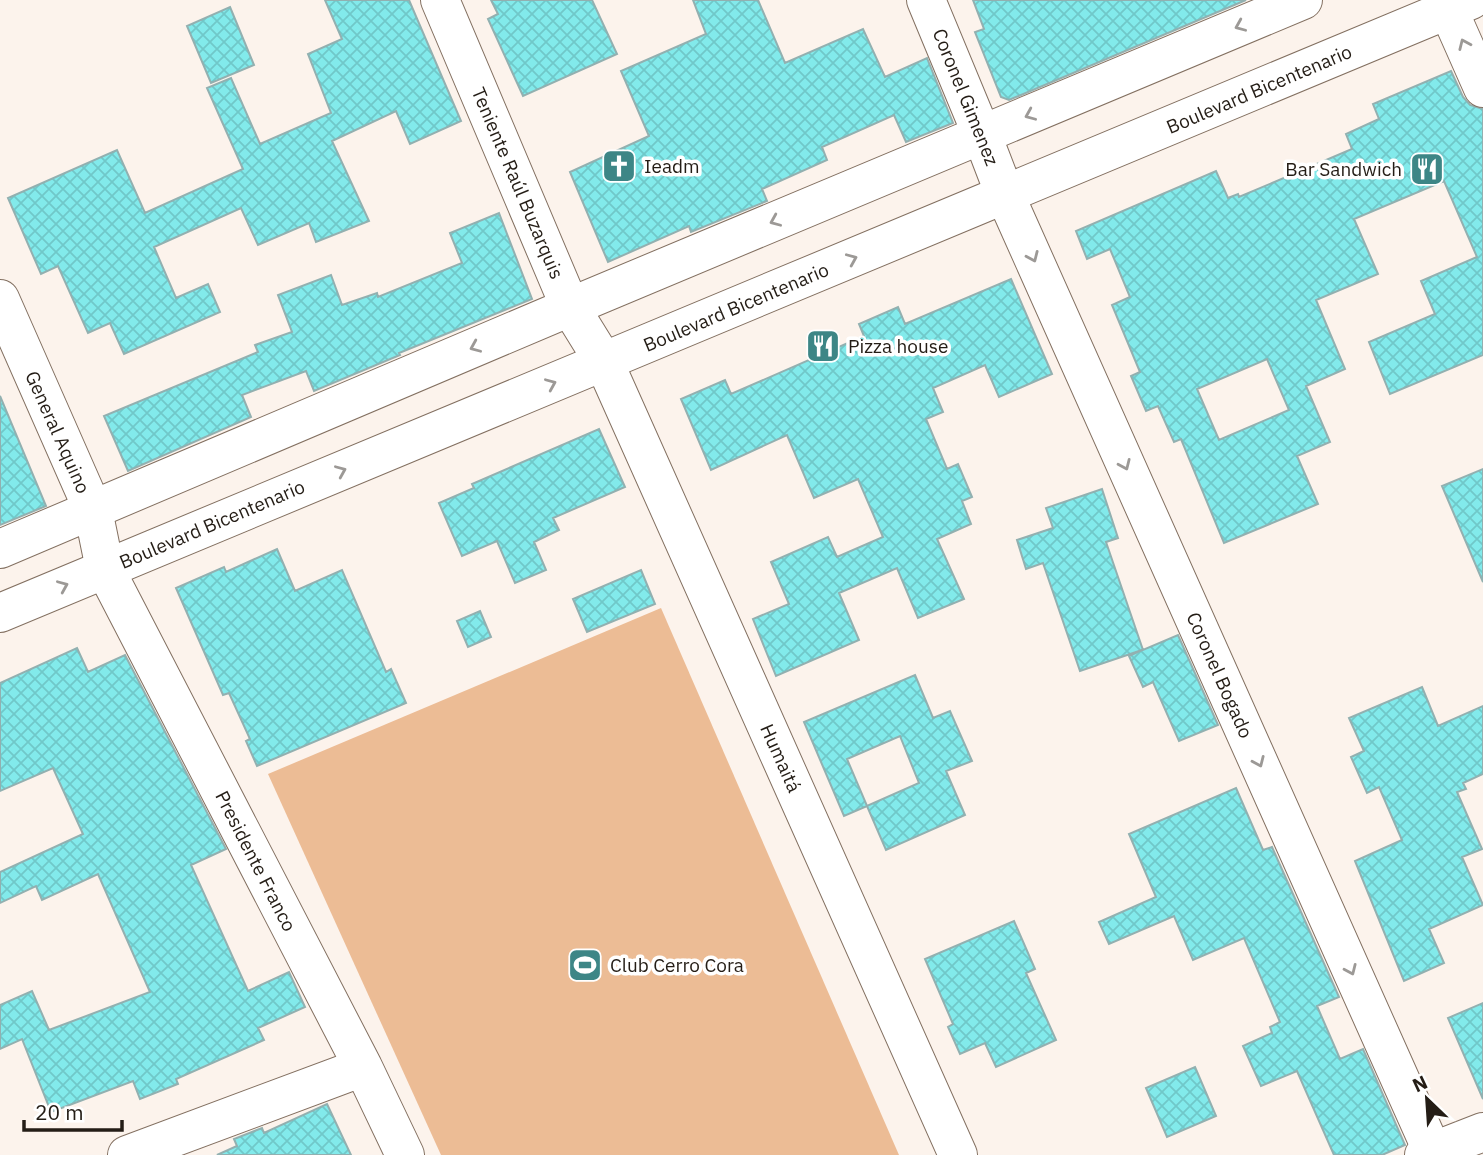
<svg xmlns="http://www.w3.org/2000/svg" width="1483" height="1155" viewBox="0 0 1483 1155" font-family="'IBM Plex Sans',sans-serif">
<defs>
<pattern id="building-cross-hatch" width="8" height="8" patternUnits="userSpaceOnUse" patternTransform="scale(1.75)"><rect width="8" height="8" fill="#82eaeb"/><path d="M0 0l8 8M0 8l8-8" fill="none" stroke="#70c8c9"/></pattern>
</defs>
<rect width="100%" height="100%" fill="#fcf3ec"/>
<path fill="#ecbc95" d="M661 608 899 1155H441L268 774Z"/>
<path fill="url(#building-cross-hatch)" stroke="#92b0b0" stroke-width="2" fill-rule="evenodd" d="M325 0H409L461 121 410 144 396 111 332 141 369 221 316 242 309 223 258 245 241 208 154 247 176 298 208 284 220 312 124 354 110 323 88 333 58 266 41 274 8 198 117 150 145 213 243 169 207 88 231 78 260 144 331 113 308 54 342 39Z
M491 0H592L617 54 523 96 488 19 498 14Z
M693 0H758L785 63 863 29 885 77 927 58 953 123 906 142 894 115 822 147 827 160 762 189 767 201 691 232 689 226 608 262 570 172 649 136 621 71 706 34Z
M973 0H1246L1009 100 1001 97 975 32 984 29Z
M230 7 254 65 211 83 187 26Z
M1451 71 1463 97 1470 105 1483 109V355L1390 394 1369 342 1435 314 1421 281 1477 257 1444 181 1354 219 1378 274 1316 300 1345 369 1306 386 1330 442 1297 456 1318 504 1224 543 1181 439 1174 442 1158 406 1146 411 1131 376 1140 372 1112 305 1130 297 1110 249 1087 259 1076 231 1216 171 1228 198 1238 194 1239 197 1352 149 1346 134 1379 119 1373 104ZM1267 359 1289 410 1219 440 1197 389Z
M499 213 532 299 399 353 400 355 314 391 306 371 242 395 251 417 128 471 104 416 258 352 255 345 292 332 278 295 331 275 342 305 377 293 378 297 462 263 450 233Z
M1011 279 1052 374 999 397 985 365 933 388 943 412 926 419 947 469 958 464 972 497 962 501 971 524 937 539 964 599 918 618 897 568 839 593 859 640 776 676 753 619 789 604 771 562 828 537 837 557 883 537 858 479 814 498 787 435 711 470 681 399 725 380 731 394 864 336 859 324 898 307 905 324Z
M0 396 46 506 0 525Z
M599 429 625 487 553 518 559 530 534 542 546 570 515 583 497 541 462 556 439 503 474 488 472 484Z
M1483 469V582L1442 486Z
M1102 489 1118 538 1106 542 1143 650 1178 635 1218 725 1179 741 1153 682 1143 687 1129 656 1142 650 1080 671 1043 563 1026 569 1017 540 1053 528 1046 508Z
M277 549 295 591 342 570 386 672 391 669 406 703 257 766 246 741 250 739 229 693 223 695 176 588 224 567 226 572Z
M641 570 655 604 587 632 573 599Z
M480 611 491 637 468 647 457 621Z
M77 648 88 672 125 655 226 849 191 865 248 991 289 972 305 1007 258 1028 264 1040 176 1079 178 1084 140 1099 133 1081 51 1112 22 1039 0 1049V1005L32 991 49 1030 150 992 98 874 42 900 36 886 0 903V872L83 834 53 768 0 791V683Z
M915 675 933 718 950 711 972 761 946 771 965 815 886 850 867 806 844 816 804 722ZM900 736 919 783 867 806 847 759Z
M1422 687 1438 726 1483 706V774L1463 783 1466 789 1457 792 1482 849 1462 857 1483 905 1429 929 1444 963 1404 981 1355 861 1402 840 1379 787 1367 793 1351 757 1364 751 1349 718Z
M1236 788 1263 850 1272 847 1339 997 1317 1006 1340 1059 1363 1049 1405 1145 1382 1155H1334L1297 1071 1261 1086 1243 1046 1272 1033 1270 1027 1280 1022 1244 938 1193 960 1174 916 1109 944 1099 922 1156 897 1129 834Z
M1014 921 1035 969 1026 973 1056 1040 996 1067 985 1043 960 1054 948 1027 953 1024 925 959Z
M1483 1003V1099L1448 1018Z
M1195 1067 1216 1116 1167 1137 1146 1088Z
M327 1104 351 1155H217L237 1146 234 1139 262 1128 264 1133Z"/>
<g fill="none" stroke-linecap="round" stroke-linejoin="round">
<g stroke="#837061" stroke-width="40">
<path id="minor" d="M440 0 570 307 604 362 958 1155
M926 0 982 135 1005 195 1434 1155
M1446 0 1448 9 1483 88
M0 299 93 510 105 569 363 1067 405 1155
M127 1155 363 1067
M1424 1155 1483 1132"/>
</g>
<g stroke="#837061" stroke-width="40">
<path id="major" d="M0 549 570 307 1303 0
M0 613 1471 0"/>
</g>
<use href="#minor" stroke="#fff" stroke-width="38"/>
<use href="#major" stroke="#fff" stroke-width="38"/>
</g>
<defs><path id="oneway-chevron" d="M-2-3.5L2.5 0L-2 3.5" fill="none" stroke-width="1.6" stroke-linecap="round" stroke-linejoin="round" transform="scale(1.75)"/></defs>
<g stroke="#9c9996">
<use href="#oneway-chevron" transform="translate(1240 26) rotate(157)"/>
<use href="#oneway-chevron" transform="translate(1464 44) rotate(-114)"/>
<use href="#oneway-chevron" transform="translate(1030 115) rotate(157)"/>
<use href="#oneway-chevron" transform="translate(775 221) rotate(157)"/>
<use href="#oneway-chevron" transform="translate(1033 257) rotate(66)"/>
<use href="#oneway-chevron" transform="translate(852 259) rotate(-23)"/>
<use href="#oneway-chevron" transform="translate(475 347) rotate(157)"/>
<use href="#oneway-chevron" transform="translate(551 384) rotate(-23)"/>
<use href="#oneway-chevron" transform="translate(1125 465) rotate(66)"/>
<use href="#oneway-chevron" transform="translate(341 471) rotate(-23)"/>
<use href="#oneway-chevron" transform="translate(63 586) rotate(-23)"/>
<use href="#oneway-chevron" transform="translate(1259 762) rotate(66)"/>
<use href="#oneway-chevron" transform="translate(1351 970) rotate(66)"/>
</g>
<defs>
<g id="church-square" transform="scale(1.75)"><rect x="-9" y="-9" width="18" height="18" rx="4" fill="#3d8686" stroke="#fff"/><path d="M-1.2-6h2.4v3.5h3.3v2.4h-3.3V6h-2.4V-.1h-3.3v-2.4h3.3Z" fill="#fff"/></g>
<g id="restaurant-square" transform="scale(1.75)"><rect x="-9" y="-9" width="18" height="18" rx="4" fill="#3d8686" stroke="#fff"/><path d="M-5-6h1v4h1v-4h1v4h1v-4h1v5L-1.5 .5V6h-2V.5L-5-1ZM5-6V6H3V1.5H1.5Q1.5-4 5-6Z" fill="#fff"/></g>
<g id="stadium-square" transform="scale(1.75)"><rect x="-9" y="-9" width="18" height="18" rx="4" fill="#3d8686" stroke="#fff"/><path d="M0-5a6.5 5 0 1 0 0 10a6.5 5 0 1 0 0-10ZM-3.5-1.8h7v3.6h-7Z" fill="#fff"/></g>
</defs>
<g fill-rule="evenodd">
<use href="#church-square" x="619" y="166"/>
<use href="#restaurant-square" x="1427" y="169"/>
<use href="#restaurant-square" x="823" y="346"/>
<use href="#stadium-square" x="585" y="965"/>
</g>
<g text-anchor="middle" dominant-baseline="central" stroke-width="7" stroke-linejoin="round" paint-order="stroke">
<g font-size="19" fill="#241d16" stroke="#fff">
<text transform="translate(1259 89) rotate(-23)">Boulevard Bicentenario</text>
<text transform="translate(966 97) rotate(68)">Coronel Gimenez</text>
<text transform="translate(518 183) rotate(67)">Teniente Raúl Buzarquis</text>
<text transform="translate(736 307) rotate(-23)">Boulevard Bicentenario</text>
<text transform="translate(58 432) rotate(66)">General Aquino</text>
<text transform="translate(212 524) rotate(-23)">Boulevard Bicentenario</text>
<text transform="translate(1220 675) rotate(66)">Coronel Bogado</text>
<text transform="translate(781 758) rotate(66)">Humaitá</text>
<text transform="translate(256 861) rotate(63)">Presidente Franco</text>
</g>
<g font-size="19" fill="#241d16" stroke="#fff" text-anchor="start">
<text x="644" y="166">Ieadm</text>
<text x="1402" y="169" text-anchor="end">Bar Sandwich</text>
<text x="848" y="346">Pizza house</text>
<text x="610" y="965">Club Cerro Cora</text>
</g>
</g>
<g transform="translate(1427 1099) rotate(335)" stroke="#ffffff" stroke-width="5" paint-order="stroke">
<path d="M0-5L12 26L0 18L-12 26Z" fill="#241d16"/>
<text y="-10" font-size="19" font-weight="bold" text-anchor="middle" fill="#241d16">N</text>
</g>
<path d="M24 1120v10h98v-10" fill="none" stroke="#241d16" stroke-width="3.5"/>
<text x="35" y="1120" font-size="21" fill="#241d16" stroke="#ffffff" stroke-width="5" paint-order="stroke">20 m</text>
</svg>
